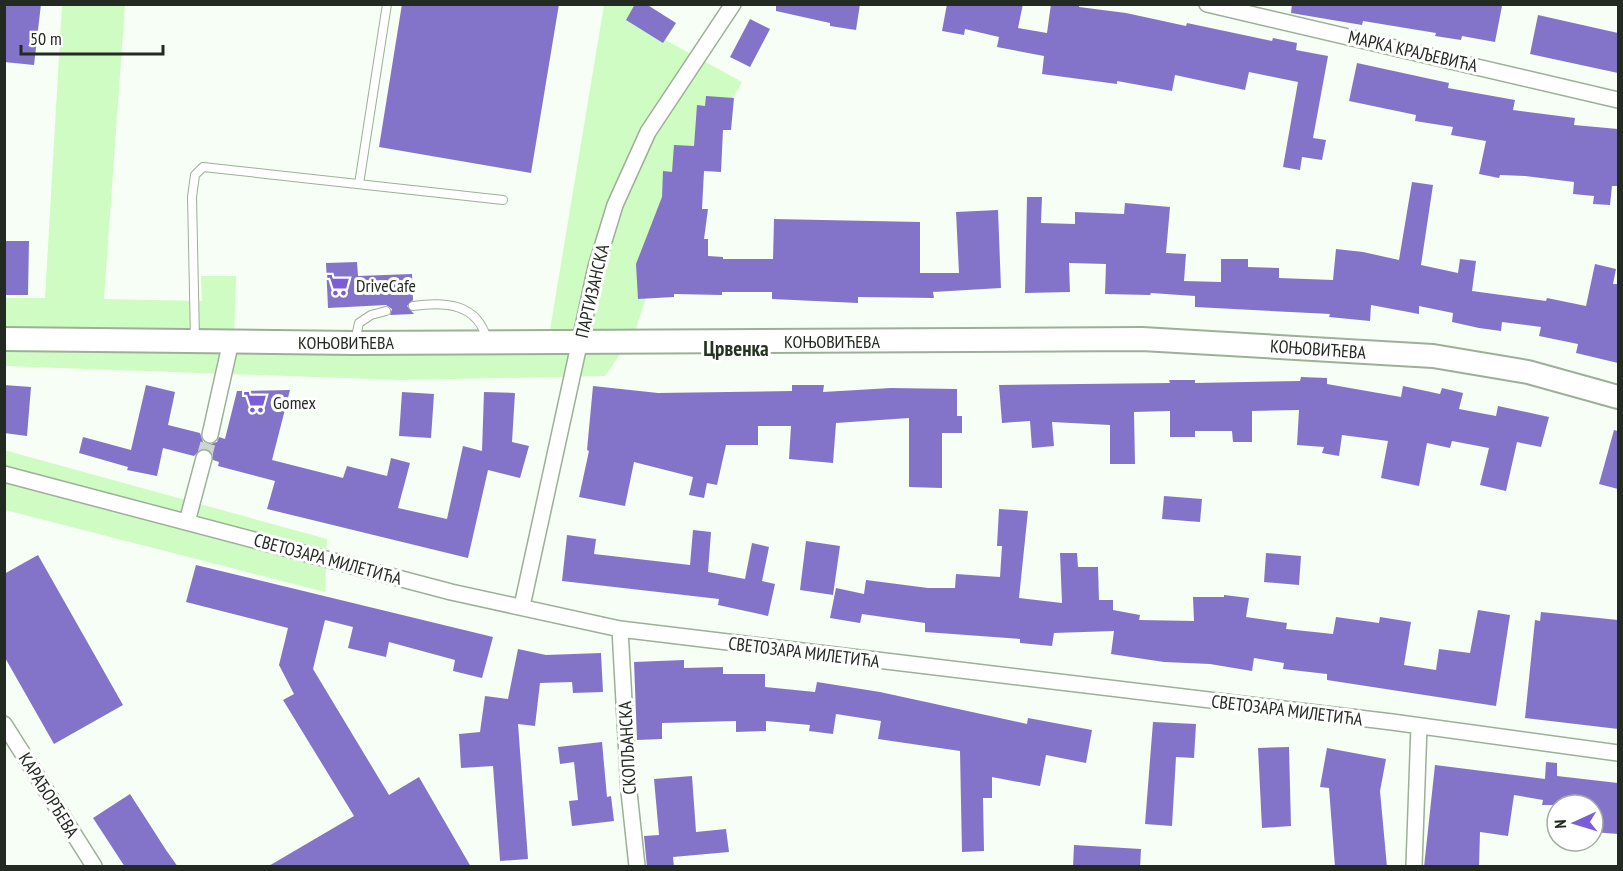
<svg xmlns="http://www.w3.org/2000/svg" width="1623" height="871" viewBox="0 0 1623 871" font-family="'PT Sans Narrow',sans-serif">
<rect width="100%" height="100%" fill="#f7fef5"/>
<path fill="#cefcc2" d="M62 5H125L104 299 202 301 201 276H236L234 333 550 330 604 5H642L638 25 742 82 679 192 635 332 605 376 400 380 5 366V298H45Z
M4 450 327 539 325 592 5 510Z"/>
<path fill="#8474c9" d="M4 4H41L34 65 4 62Z
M402 4H559L531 173 379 147Z
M635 4H646L676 23 663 43 626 20Z
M776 4H860L856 30 830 26V23L776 11Z
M947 4H1023L1018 28 1047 33 1051 4H1079V7L1126 13 1186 26 1187 23 1272 41 1273 38 1297 43 1296 50 1328 56 1313 138 1326 140 1322 160 1302 157 1300 170 1283 167 1298 82 1249 72 1245 90 1175 75 1172 91 1117 81V84L1042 74 1044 56 997 47 999 37 965 29 964 35 942 31Z
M1292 4H1492L1502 6 1495 42 1462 36 1461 40 1435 36 1436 33 1363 21 1362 25 1291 13Z
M1538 15 1618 33V73L1530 54Z
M750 19 770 29 750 67 730 57Z
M1357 63 1449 83 1448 88 1515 100 1513 110 1575 118 1574 125 1618 129V186H1612L1610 205 1593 204 1594 196 1573 194 1574 182 1525 176 1500 175 1499 178 1479 174 1486 141 1451 135 1453 127 1415 121 1416 115 1349 101Z
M706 96 734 98 731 130H723L721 172 704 171 702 209H708L704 239H708V256L723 257V259H773L774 219 920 222V273H959L956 212 998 210 1001 288 933 292 934 298 858 297V303L772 299V292H722V295L674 294V297L638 299 636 264 662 197 663 171 672 172 674 145 694 146 697 105 705 106Z
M1412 182 1433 185 1421 265 1458 273 1460 259 1476 261 1472 291 1546 301 1547 298 1586 306 1595 264 1616 269 1613 284H1618V363L1576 353 1578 344 1539 336 1541 327 1502 322 1501 331 1479 328 1452 322 1453 313 1419 306V314L1371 305 1370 321 1329 317 1330 314 1195 307V296L1151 293 1150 295 1105 294 1106 264 1069 263 1070 292 1025 293 1027 197H1042L1041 223 1075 224V212L1124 214 1125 203 1170 207 1166 253 1186 254 1184 281 1221 282V259H1248V267L1279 268V278L1333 280 1336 249 1363 252 1399 260Z
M6 241H29L28 295H5Z
M357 262 358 276 412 274 413 300 407 306 414 314 390 315 392 309 386 305 328 308 326 263Z
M1301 377 1327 378V384L1401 397 1403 386 1440 394 1442 388 1463 393 1459 409 1496 416 1498 406 1549 417 1541 447 1517 442 1506 491 1480 485 1489 448 1452 441 1450 448 1427 443 1419 486 1381 478 1388 441 1342 435 1339 456 1322 453 1324 447 1297 445 1299 410 1252 411V442H1233L1232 431H1195V437H1170V411L1134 412 1135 464H1110V425L1052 422 1054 446 1032 448 1030 421 1002 423 999 385 1170 383 1169 380H1195V383L1300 381Z
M4 385 31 387 27 436 4 433Z
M146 385 175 392 168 425 200 433 203 442 208 445 217 442 219 437 225 439 237 391 290 390 272 460 343 478 347 466 387 476 391 458 410 463 398 508 447 519 463 446 482 451 484 392 515 393 512 442 529 446 520 478 488 470 468 558 267 509 275 481 218 466 219 462 213 460V455L207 449H201L194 456 163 448 157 476 127 470 128 467 79 453 83 437 131 450Z
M792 385H824L823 392 891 388 957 389V416H962V433H942V488L909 487V418L836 423 833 463 789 459 791 426H758V445H726L717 485 707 483 704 498 689 495 693 477 634 462 625 506 579 497 589 451 587 450 593 386 658 393 792 391Z
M402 392 434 394 431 438 399 436Z
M1614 430 1618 431V489L1599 484Z
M1164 496 1202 499 1200 522 1162 519Z
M999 509 1028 511 1019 598 1062 603 1060 553H1077L1078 567H1098L1099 600H1113V610L1140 615 1139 620 1194 621 1193 597H1224V595L1249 598 1246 617 1287 623 1286 629 1333 634 1336 617 1379 623 1380 617 1411 622 1404 665 1436 670 1439 649 1470 653 1478 610 1510 615 1496 706 1327 680V674L1283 669 1284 663 1254 658 1252 671 1210 664 1164 662 1111 654 1114 631 1054 633 1052 646 1020 643V639L925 632V623L862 614 860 623 830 618 836 588 864 594 866 580 928 588H955L956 574 1000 577 1002 546H997Z
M693 530 711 532 708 572 745 579 752 543 769 547 762 581 775 584 768 616 718 605 719 599 562 581 567 535 596 539 594 554 690 565Z
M806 541 840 546 833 595 800 590Z
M1266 553 1301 556 1299 585 1264 582Z
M38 555 123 705 54 744 4 656V574Z
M196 565 493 637 482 678 453 671 455 660 389 642 386 657 348 648 353 627 325 620 313 669 389 795 419 777 471 867H267L354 816 283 700 294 694 279 665 288 628 186 602Z
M1541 612 1618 620V729L1525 718 1535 620 1540 621Z
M518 649 546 655 601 653 603 692 573 693 572 682 540 683 535 726 518 724 528 859 500 861 493 766 461 768 459 734 480 732 485 696 508 699Z
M684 660V668L723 667V674H765V687L815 692 817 682 880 692 1027 724 1028 718 1092 730 1086 763 1046 755 1040 786 992 777V798H983L984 851 962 852 960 751 878 739 881 721 836 714 833 734 809 731 810 725 766 721V731L736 732V721L662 723V739L637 740 634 662Z
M1153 722 1196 724 1194 758 1176 757 1172 826 1145 824Z
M602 742 607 797 611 796 614 821 572 826 569 801 578 800 574 762 560 764 558 747Z
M1289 747 1291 826 1262 828 1258 748Z
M1327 748 1386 759 1380 791 1387 867H1335L1329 788 1320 787Z
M1546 762 1557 763V776L1618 783V834L1593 832V805H1542L1543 800 1514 795 1508 836 1480 832 1479 867H1424L1435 765 1545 779Z
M692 776 696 832 726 829 729 852 673 857 674 867H647L644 836 659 835 654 779Z
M130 794 166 850 178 867H125L93 818Z
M1074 845 1141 849 1140 867H1073Z"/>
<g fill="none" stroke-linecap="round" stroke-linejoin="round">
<path stroke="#cdd4cb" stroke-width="15" stroke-dasharray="15 8" stroke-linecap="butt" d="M204 458 210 435"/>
<g stroke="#9daf99" stroke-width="10">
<path id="lane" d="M359 184 387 4
M413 306C446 301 478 304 487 340
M195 340 192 197 195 175 203 167 503 200
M355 341 359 323 371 315 386 311"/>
</g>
<g stroke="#9daf99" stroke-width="18">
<path id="street" d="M1207 4 1618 100
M210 435 231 341
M4 474 451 592 620 629 1392 722 1618 753
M187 522 204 458
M522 606 596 267 615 205 648 132 733 4
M620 629 629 792 637 866
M4 724 94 866
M1414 866 1419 726"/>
</g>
<g stroke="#9daf99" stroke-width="26">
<path id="secondary" d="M4 339 355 343 1142 339 1433 356 1528 372 1618 397"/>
</g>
<use href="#lane" stroke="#fff" stroke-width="8"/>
<use href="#street" stroke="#fff" stroke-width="15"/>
<use href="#secondary" stroke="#fff" stroke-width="22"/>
</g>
<defs>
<g id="supermarket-bare" transform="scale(1.8)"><path d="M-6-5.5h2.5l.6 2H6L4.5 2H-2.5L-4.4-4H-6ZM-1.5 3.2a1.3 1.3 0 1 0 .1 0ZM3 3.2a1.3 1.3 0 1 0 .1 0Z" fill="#7a5dd7" stroke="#fff" stroke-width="2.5" paint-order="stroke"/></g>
</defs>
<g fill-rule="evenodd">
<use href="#supermarket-bare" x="338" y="285"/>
<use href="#supermarket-bare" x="255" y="402"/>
</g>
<g text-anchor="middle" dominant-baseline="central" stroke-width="6" stroke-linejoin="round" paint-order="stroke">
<g font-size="18" fill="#232a21" stroke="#fff">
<text transform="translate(1413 51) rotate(13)">МАРКА КРАЉЕВИЋА</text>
<text transform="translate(592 291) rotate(-77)">ПАРТИЗАНСКА</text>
<text x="832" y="341">КОЊОВИЋЕВА</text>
<text x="346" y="342">КОЊОВИЋЕВА</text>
<text transform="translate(1318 349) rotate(4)">КОЊОВИЋЕВА</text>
<text transform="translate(328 559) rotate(15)">СВЕТОЗАРА МИЛЕТИЋА</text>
<text transform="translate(804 652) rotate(7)">СВЕТОЗАРА МИЛЕТИЋА</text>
<text transform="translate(1287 710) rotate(7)">СВЕТОЗАРА МИЛЕТИЋА</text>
<text transform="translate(627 748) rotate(-93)">СКОПЉАНСКА</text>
<text transform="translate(49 795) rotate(58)">КАРАЂОРЂЕВА</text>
</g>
<g font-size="18" fill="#232a21" stroke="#fff" text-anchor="start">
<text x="356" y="285">DriveCafe</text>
<text x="273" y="402">Gomex</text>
</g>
<g font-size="21" font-weight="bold" fill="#253421" stroke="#fff">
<text x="736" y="348">Црвенка</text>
</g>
</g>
<rect width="1623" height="871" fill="none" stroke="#232a21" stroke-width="12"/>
<g transform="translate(1575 823) rotate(266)"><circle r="28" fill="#ffffff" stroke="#a7aaa6" stroke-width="1.5"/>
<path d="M0-4.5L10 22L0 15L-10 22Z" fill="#7a5dd7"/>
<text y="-9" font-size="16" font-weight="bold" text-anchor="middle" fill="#232a21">N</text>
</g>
<path d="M21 45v9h142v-9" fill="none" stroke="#232a21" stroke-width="3"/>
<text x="30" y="45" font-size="18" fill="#232a21" stroke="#ffffff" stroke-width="4.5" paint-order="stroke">50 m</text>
</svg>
